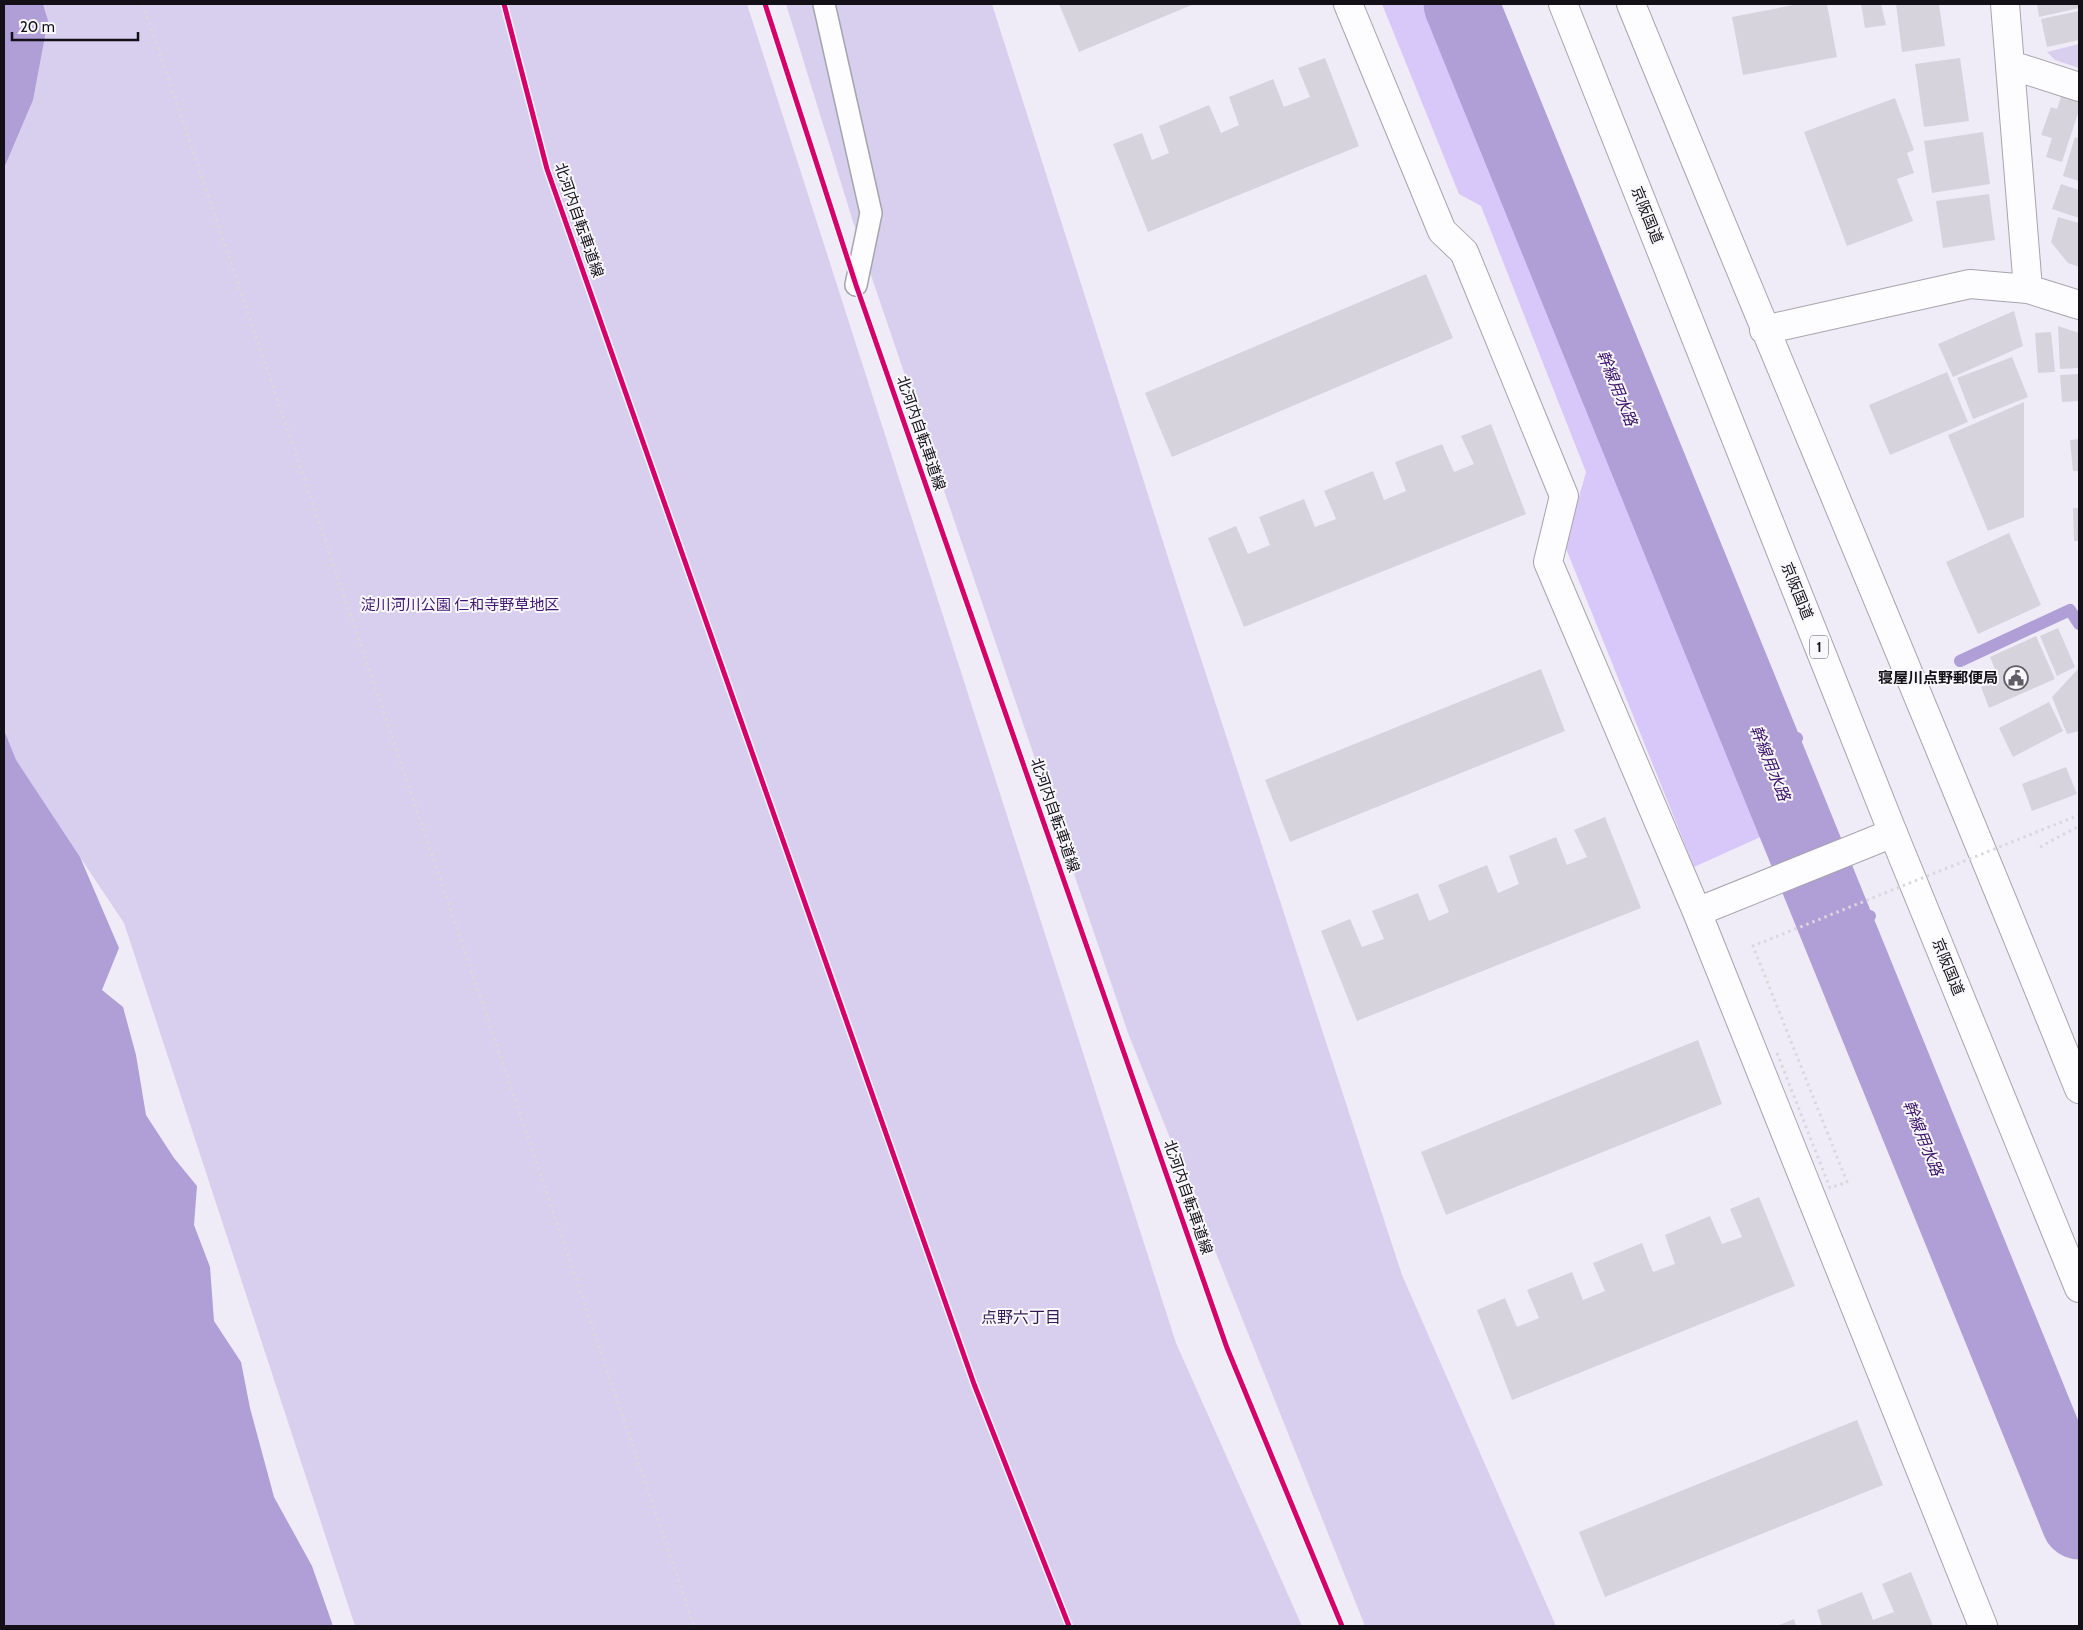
<svg xmlns="http://www.w3.org/2000/svg" width="2083" height="1630" viewBox="0 0 2083 1630" font-family="Cabin,'Noto Sans JP',sans-serif">
<rect width="100%" height="100%" fill="#efecf8"/>
<path fill="#d8cfef" d="M43 4H747L1176 1343 1302 1626H355L124 923 15 760 4 730V157L48 20Z
M786 4H992L1173 573 1402 1275 1556 1626H1365L1128 1033 854 225Z
M2079 44V68L2055 60 2047 52Z"/>
<path fill="#d8c8f9" d="M1382 4H1427L1765 835 1694 867 1565 546 1586 472 1481 206 1459 194Z"/>
<path fill="#b09ed6" d="M4 4H43L48 20 33 100 4 168Z
M4 730 16 760 80 857 119 948 102 990 123 1007 136 1055 146 1115 174 1158 197 1186 194 1225 210 1267 214 1321 241 1362 250 1408 274 1497 312 1566 333 1626H4Z"/>
<g fill="none" stroke-linecap="round" stroke-linejoin="round">
<path stroke="#b09ed6" stroke-width="12" d="M1960 661 2070 610 2079 624
M1766 753 1797 738
M1830 912 1870 916"/>
<path stroke="#b09ed6" stroke-width="75" d="M1461 4 2079 1522"/>
</g>
<path fill="#d6d3dc" d="M1059 4H1194L1079 52Z
M1799 4H1827L1837 57 1743 75 1732 17Z
M1861 4H1881L1886 25 1865 28Z
M1896 4H1939L1945 46 1902 52Z
M2037 4H2079V8L2039 17Z
M2079 11V40L2047 47 2041 19Z
M1325 58 1359 146 1148 232 1113 144 1142 133 1152 160 1169 153 1159 126 1209 105 1221 133 1239 125 1229 97 1273 79 1284 107 1310 97 1298 68Z
M1960 58 1969 121 1924 127 1915 64Z
M2062 94 2079 100V110L2062 162 2046 157 2052 138 2041 135 2051 107 2057 109Z
M1895 98 1914 150 1907 153 1914 173 1897 179 1913 221 1847 246 1804 132Z
M1983 132 1990 184 1932 193 1924 141Z
M2075 137 2079 138V181L2063 176Z
M2061 184 2079 190V218L2052 209Z
M1989 194 1995 240 1943 248 1936 201Z
M2058 217 2079 223V267L2068 263 2051 242Z
M1426 274 1453 338 1172 457 1145 393Z
M2014 311 2023 346 1953 377 1938 344Z
M2058 326 2079 333V368L2060 369Z
M2051 332 2055 372 2038 373 2035 333Z
M2012 357 2028 397 1973 419 1957 378Z
M1947 372 1968 422 1890 455 1869 405Z
M2079 374V401L2062 402 2060 375Z
M2024 402V517L1988 531 1948 435Z
M1491 424 1526 514 1244 627 1208 538 1236 526 1248 554 1270 545 1259 517 1304 499 1315 527 1336 519 1324 491 1373 471 1384 500 1406 491 1395 462 1442 444 1454 472 1474 464 1461 436Z
M2079 439V471H2073L2070 440Z
M2073 508H2079V541H2074Z
M2009 533 2041 605 1978 634 1946 562Z
M2058 628 2075 667 2057 676 2040 636Z
M2036 636 2055 679 1989 708 1981 687 1999 679 1990 657Z
M2079 668V731L2067 734 2052 697Z
M1541 669 1565 731 1290 842 1265 780Z
M2049 702 2063 731 2013 757 1999 728Z
M2066 767 2077 794 2032 811 2022 784Z
M1605 817 1641 908 1357 1021 1321 931 1350 919 1362 947 1384 939 1372 911 1418 893 1429 921 1449 912 1438 885 1487 865 1498 893 1519 884 1509 856 1556 837 1567 865 1587 857 1574 830Z
M1698 1040 1722 1104 1446 1215 1421 1152Z
M1759 1197 1795 1286 1512 1400 1477 1310 1505 1298 1517 1327 1539 1318 1527 1290 1572 1272 1583 1300 1605 1291 1593 1263 1642 1243 1653 1272 1675 1264 1665 1235 1710 1216 1722 1244 1742 1237 1730 1209Z
M1857 1420 1883 1485 1605 1597 1579 1532Z
M1911 1572 1933 1626H1822L1817 1610 1862 1592 1873 1620 1894 1612 1882 1584Z
M1794 1619 1796 1626H1777Z"/>
<g fill="none" stroke-linecap="round" stroke-linejoin="round">
<g stroke="#a6a4ad" stroke-width="24">
<path id="lane" d="M824 4 871 213 856 285"/>
</g>
<g stroke="#a6a4ad" stroke-width="30">
<path id="street" d="M1348 4 1442 231 1464 252 1564 496 1548 562 1697 912 1983 1626
M2005 4 2028 289
M2011 65 2079 87
M1764 330 1970 284 2028 289 2079 305
M1697 912 1893 833"/>
</g>
<g stroke="#a6a4ad" stroke-width="30">
<path id="highway" d="M1563 4 1893 833 2079 1288
M1631 4C1779 366 1933 726 2079 1089"/>
</g>
<path stroke="#dad8dc" stroke-width="3" stroke-dasharray="2.5 4" stroke-linecap="butt" d="M143 4 694 1626
M2040 847 2079 826"/>
<use href="#lane" stroke="#fdfcfe" stroke-width="21"/>
<use href="#street" stroke="#fdfcfe" stroke-width="28"/>
<use href="#highway" stroke="#fdfcfe" stroke-width="28"/>
<path stroke="#dad8dc" stroke-width="3" stroke-dasharray="2.5 4" stroke-linecap="butt" d="M1777 1053 1830 1188 1847 1182 1753 946 2079 815"/>
<g stroke="#f8f7fb" stroke-width="8">
<path id="cycleway" d="M504 4 547 169 974 1384 1069 1626
M765 4 856 285 1227 1348 1342 1626"/>
</g>
<use href="#cycleway" stroke="#d6006c" stroke-width="5"/>
</g>
<defs>
<g id="civic-ring" transform="scale(1.25)"><circle r="9.5" fill="#f8f7fb" stroke="#605d66" stroke-width="1.5"/><path d="M-.6-6.5H3V-4.5H.6V-3L4-1V1h2V6H-6V1h2V-1L-.6-3ZM-1.2 2.5V6h2.4V2.5Z" fill="#605d66"/></g>
</defs>
<g fill-rule="evenodd">
<use href="#civic-ring" x="2016" y="678"/>
</g>
<g text-anchor="middle" dominant-baseline="central" stroke-width="4" stroke-linejoin="round" paint-order="stroke">
<rect fill="#f8f7fb" stroke="#58555c" stroke-width="1" x="1810" y="635.5" width="18" height="23" rx="4"/>
<g font-size="14" font-weight="bold" fill="#131018">
<text x="1819" y="647">1</text>
</g>
<g font-size="15" fill="#131018" stroke="#f8f7fb">
<text transform="translate(1647 215) rotate(68)">京阪国道</text>
<text transform="translate(579 220) rotate(71)">北河内自転車道線</text>
<text transform="translate(921 433) rotate(71)">北河内自転車道線</text>
<text transform="translate(1797 591) rotate(68)">京阪国道</text>
<text transform="translate(1055 815) rotate(71)">北河内自転車道線</text>
<text transform="translate(1948 967) rotate(68)">京阪国道</text>
<text transform="translate(1188 1197) rotate(71)">北河内自転車道線</text>
</g>
<g font-size="15" fill="#401871" stroke="#f8f7fb">
<text x="460" y="605">淀川河川公園 仁和寺野草地区</text>
</g>
<g font-size="15" font-weight="bold" fill="#131018" stroke="#f8f7fb" text-anchor="end">
<text x="1998" y="678">寝屋川点野郵便局</text>
</g>
<g font-size="16" font-style="italic" fill="#3a0f69" stroke="#f8f7fb">
<text transform="translate(1617 388) rotate(68)">幹線用水路</text>
<text transform="translate(1770 763) rotate(68)">幹線用水路</text>
<text transform="translate(1923 1138) rotate(68)">幹線用水路</text>
</g>
<g font-size="16" fill="#321a54" stroke="#f8f7fb">
<text x="1021" y="1317">点野六丁目</text>
</g>
</g>
<rect width="2083" height="1630" fill="none" stroke="#131018" stroke-width="10"/>
<path d="M12 32v8h126v-8" fill="none" stroke="#131018" stroke-width="2.5"/>
<text x="20" y="32" font-size="15" fill="#131018" stroke="#f8f7fb" stroke-width="4" paint-order="stroke">20 m</text>
</svg>
